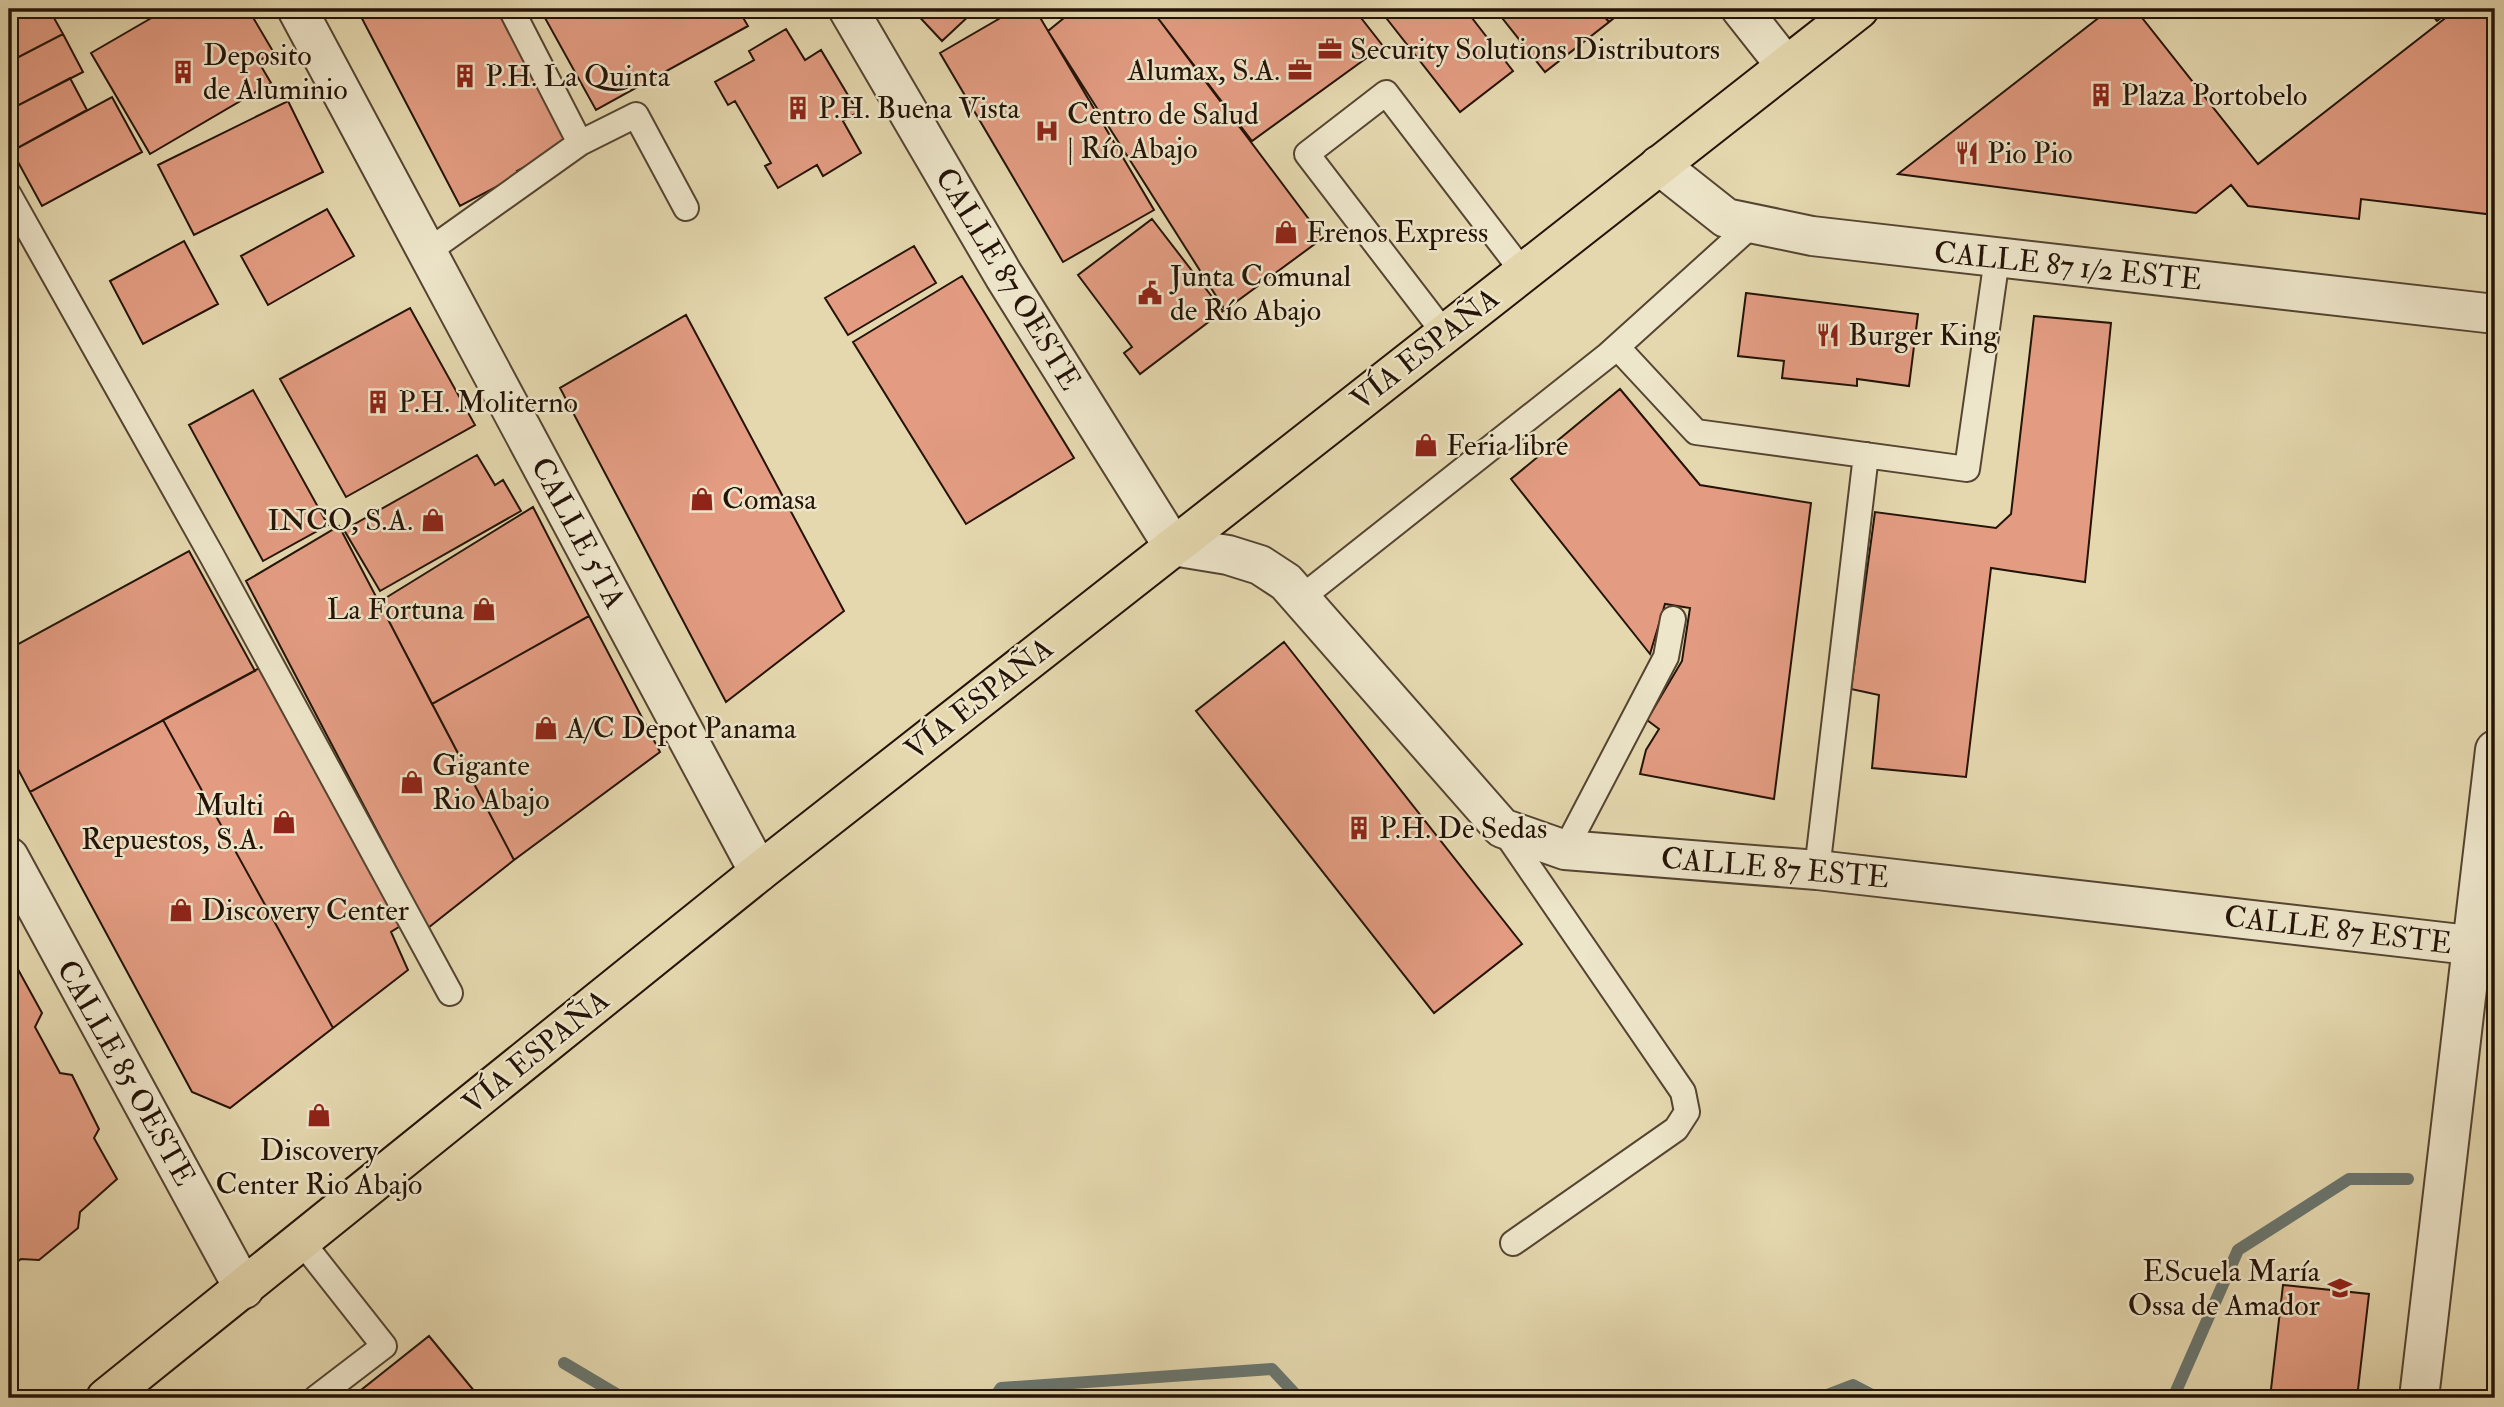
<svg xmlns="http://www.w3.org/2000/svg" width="2504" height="1407" viewBox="0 0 2504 1407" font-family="'IM FELL Double Pica',serif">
<rect width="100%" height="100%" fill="#e5d8af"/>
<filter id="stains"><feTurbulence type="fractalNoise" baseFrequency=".00286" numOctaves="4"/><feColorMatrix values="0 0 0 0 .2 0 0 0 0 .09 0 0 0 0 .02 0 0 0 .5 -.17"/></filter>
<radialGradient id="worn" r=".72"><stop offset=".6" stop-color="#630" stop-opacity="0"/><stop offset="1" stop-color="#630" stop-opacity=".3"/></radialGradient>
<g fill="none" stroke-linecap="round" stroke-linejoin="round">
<path stroke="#6a766f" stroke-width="12" d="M564 1363 623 1398
M994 1398 1001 1388 1272 1369 1299 1398
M1819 1398 1853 1385 1878 1398
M2173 1398 2238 1250 2349 1179H2408"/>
</g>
<path fill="#e39c82" stroke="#241307" stroke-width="2" d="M16 9H49L63 34 9 62V13Z
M167 9H248L274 53 258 61 271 83 150 154 91 53Z
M357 9H502L572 142 517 171 519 175 460 206Z
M562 9H738L748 26 596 110 545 18Z
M912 9H968L972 13 942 41Z
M1016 9H1035L1154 210 1063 262 940 53Z
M1075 9H1151L1323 238 1225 310 1048 31Z
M1151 9H1354L1383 46 1252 141Z
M1401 9H1465L1513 71 1460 112 1387 19Z
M1495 9H1598L1609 22 1545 72Z
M1598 9H1625L1609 22Z
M2110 9H2135L2258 164 2457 9H2495V215L2361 199 2359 219 2248 206 2231 185 2196 213 1898 174Z
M2427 9H2453L2437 21Z
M786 29 805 60 821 50 858 112 843 121 861 153 823 176 817 165 778 188 765 166 771 163 735 101 728 105 715 82 754 60 749 51Z
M63 34 83 72 9 110V62Z
M70 78 87 110 12 151 9 145V110Z
M112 97 142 152 42 206 12 151Z
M288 101 323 172 194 235 158 165Z
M327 209 354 256 268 305 241 256Z
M1152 219 1223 311 1140 374 1124 353 1132 347 1078 275Z
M184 241 218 304 143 344 110 281Z
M914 246 936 283 848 335 825 298Z
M962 276 1074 458 966 524 853 342Z
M1746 293 1918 314 1909 386 1857 379V386L1782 378 1784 361 1738 356Z
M410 308 475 425 346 497 280 379Z
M686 315 844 611 726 702 560 388Z
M2034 316 2111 323 2085 582 1991 568 1966 777 1872 768 1879 695 1851 689 1875 512 1996 528 2011 514Z
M1620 389 1700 485 1811 503 1774 799 1640 774 1646 750 1659 729 1647 720 1682 661 1690 608 1665 604 1650 654 1511 479Z
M253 390 328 525 263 561 189 425Z
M477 455 495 485 503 480 521 511 380 591 344 530Z
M533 507 589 616 432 704 379 602Z
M339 526 514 860 428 928 246 581Z
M189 551 255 671 30 792 9 752V649Z
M589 616 660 752 514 860 432 704Z
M1284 642 1522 944 1434 1013 1196 711Z
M265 665 402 925 391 932 408 970 333 1028 163 720Z
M163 720 333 1028 230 1108 192 1092 30 792Z
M9 953 42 1013 35 1027 60 1073 72 1075 99 1129 94 1138 117 1179 80 1212 78 1228 39 1260 21 1259 9 1268Z
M2283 1285 2369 1294 2357 1398H2270Z
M429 1336 480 1398H351Z"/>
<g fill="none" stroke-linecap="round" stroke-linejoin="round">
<g stroke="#544431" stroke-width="28">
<path id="service" d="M580 143 636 115 686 208
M9 195 212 556 450 993
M427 252 580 143 511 9
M1445 334 1307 154 1386 93 1523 272
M1617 347 1696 432 1967 469 1997 258
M1301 598 1608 355 1754 223
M1502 828 1683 1092 1687 1112 1676 1129 1513 1243
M1565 850 1666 657 1673 619
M1817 870 1866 455
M302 1242 384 1346 316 1398"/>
</g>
<g stroke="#544431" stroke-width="42">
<path id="minor" d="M297 9 759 872
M848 9 1004 276 1173 546 1228 555 1260 565 1286 582 1502 828 1565 850 1817 870 2495 948
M1741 9 1786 66
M1659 165 1726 218 1812 236 2495 314
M9 857 244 1289
M2419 1398 2495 750"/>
</g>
<g stroke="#241307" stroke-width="42">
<path id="primary" d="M106 1398 759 872 1859 9"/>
</g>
<use href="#service" stroke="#eee6cb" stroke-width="24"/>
<use href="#minor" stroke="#eee6cb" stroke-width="38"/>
<use href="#primary" stroke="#e5d8af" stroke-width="38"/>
</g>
<defs>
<g id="office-bare" transform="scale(1.89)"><path d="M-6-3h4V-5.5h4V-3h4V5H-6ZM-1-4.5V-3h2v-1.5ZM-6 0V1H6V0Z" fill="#8f2418" stroke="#eee6cb" stroke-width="2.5" paint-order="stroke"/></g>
<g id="building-bare" transform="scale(1.89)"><path d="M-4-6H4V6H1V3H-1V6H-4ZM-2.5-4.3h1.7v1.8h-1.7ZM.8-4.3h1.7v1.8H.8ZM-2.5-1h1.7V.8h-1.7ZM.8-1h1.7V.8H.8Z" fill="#8f2418" stroke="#eee6cb" stroke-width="2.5" paint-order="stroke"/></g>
<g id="hospital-bare" transform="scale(1.89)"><path d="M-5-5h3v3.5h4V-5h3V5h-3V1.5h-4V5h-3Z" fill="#8f2418" stroke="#eee6cb" stroke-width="2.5" paint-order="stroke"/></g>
<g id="restaurant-bare" transform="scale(1.89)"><path d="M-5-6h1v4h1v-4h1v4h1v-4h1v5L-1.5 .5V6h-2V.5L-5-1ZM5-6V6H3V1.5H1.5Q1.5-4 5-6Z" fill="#8f2418" stroke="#eee6cb" stroke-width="2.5" paint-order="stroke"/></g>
<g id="shop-bare" transform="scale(1.89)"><path d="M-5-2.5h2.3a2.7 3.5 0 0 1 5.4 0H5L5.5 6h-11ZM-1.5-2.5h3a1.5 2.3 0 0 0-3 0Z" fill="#8f2418" stroke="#eee6cb" stroke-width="2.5" paint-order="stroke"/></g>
<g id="civic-bare" transform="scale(1.89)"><path d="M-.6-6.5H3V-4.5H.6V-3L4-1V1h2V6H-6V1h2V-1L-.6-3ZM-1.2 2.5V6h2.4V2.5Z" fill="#8f2418" stroke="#eee6cb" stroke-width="2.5" paint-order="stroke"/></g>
<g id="school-bare" transform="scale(1.89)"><path d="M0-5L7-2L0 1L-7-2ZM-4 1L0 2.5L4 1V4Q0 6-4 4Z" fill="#8f2418" stroke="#eee6cb" stroke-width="2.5" paint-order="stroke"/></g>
</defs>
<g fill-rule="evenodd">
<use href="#office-bare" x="1330" y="49"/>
<use href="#office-bare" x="1300" y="70"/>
<use href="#building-bare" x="183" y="72"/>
<use href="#building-bare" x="465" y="76"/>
<use href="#building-bare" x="2101" y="95"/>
<use href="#building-bare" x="798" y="108"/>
<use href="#hospital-bare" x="1047" y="131"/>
<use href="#restaurant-bare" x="1967" y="153"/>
<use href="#shop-bare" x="1286" y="232"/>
<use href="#civic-bare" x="1150" y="293"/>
<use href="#restaurant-bare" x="1828" y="335"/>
<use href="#building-bare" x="378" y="402"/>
<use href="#shop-bare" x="1426" y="445"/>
<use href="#shop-bare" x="702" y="499"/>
<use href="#shop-bare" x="433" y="520"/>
<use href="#shop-bare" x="484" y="609"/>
<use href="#shop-bare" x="546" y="728"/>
<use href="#shop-bare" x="412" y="782"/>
<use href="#shop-bare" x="284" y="822"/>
<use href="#building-bare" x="1359" y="828"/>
<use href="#shop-bare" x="181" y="910"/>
<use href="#shop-bare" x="319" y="1115"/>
<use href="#school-bare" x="2340" y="1288"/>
</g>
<g text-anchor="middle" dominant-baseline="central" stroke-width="5" stroke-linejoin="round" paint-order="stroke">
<g font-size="30" fill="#241307" stroke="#eee6cb" text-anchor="start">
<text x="1350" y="49">Security Solutions Distributors</text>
<text x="203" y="55">Deposito<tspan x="203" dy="34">de Aluminio</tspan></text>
<text x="1280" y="70" text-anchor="end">Alumax, S.A.</text>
<text x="485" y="76">P.H. La Quinta</text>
<text x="2121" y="95">Plaza Portobelo</text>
<text x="818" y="108">P.H. Buena Vista</text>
<text x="1067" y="114">Centro de Salud<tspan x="1067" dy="34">| Río Abajo</tspan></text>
<text x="1987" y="153">Pio Pio</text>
<text x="1306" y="232">Frenos Express</text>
<text x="1170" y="276">Junta Comunal<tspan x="1170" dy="34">de Río Abajo</tspan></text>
<text x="1848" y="335">Burger King</text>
<text x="398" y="402">P.H. Moliterno</text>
<text x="1446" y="445">Feria libre</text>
<text x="722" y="499">Comasa</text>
<text x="413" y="520" text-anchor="end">INCO, S.A.</text>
<text x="464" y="609" text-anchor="end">La Fortuna</text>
<text x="566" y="728">A/C Depot Panama</text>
<text x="432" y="765">Gigante<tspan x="432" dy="34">Rio Abajo</tspan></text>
<text x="264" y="805" text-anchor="end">Multi<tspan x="264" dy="34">Repuestos, S.A.</tspan></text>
<text x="1379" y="828">P.H. De Sedas</text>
<text x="201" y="910">Discovery Center</text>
<text x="319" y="1150" text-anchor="middle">Discovery<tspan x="319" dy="34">Center Rio Abajo</tspan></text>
<text x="2320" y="1271" text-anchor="end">EScuela María<tspan x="2320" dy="34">Ossa de Amador</tspan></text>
</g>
<g font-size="30" fill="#241307" stroke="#eee6cb">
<text transform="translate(2068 266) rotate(6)">CALLE 87 1/2 ESTE</text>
<text transform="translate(1008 279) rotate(59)">CALLE 87 OESTE</text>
<text transform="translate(1425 349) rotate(-38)">VÍA ESPAÑA</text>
<text transform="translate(578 533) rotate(62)">CALLE 5TA</text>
<text transform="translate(979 699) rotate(-38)">VÍA ESPAÑA</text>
<text transform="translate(1775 868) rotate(5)">CALLE 87 ESTE</text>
<text transform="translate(2338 930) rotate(7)">CALLE 87 ESTE</text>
<text transform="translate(536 1052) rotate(-39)">VÍA ESPAÑA</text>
<text transform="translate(126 1073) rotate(61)">CALLE 85 OESTE</text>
</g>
</g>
<rect width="2504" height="1407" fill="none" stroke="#e5d8af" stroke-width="35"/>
<rect x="10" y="10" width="2483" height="1386" fill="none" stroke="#241307" stroke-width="3.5"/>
<rect x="18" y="18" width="2469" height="1372" fill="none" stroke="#241307" stroke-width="2"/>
<rect width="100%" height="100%" filter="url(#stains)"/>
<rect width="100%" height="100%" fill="url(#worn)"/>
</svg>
